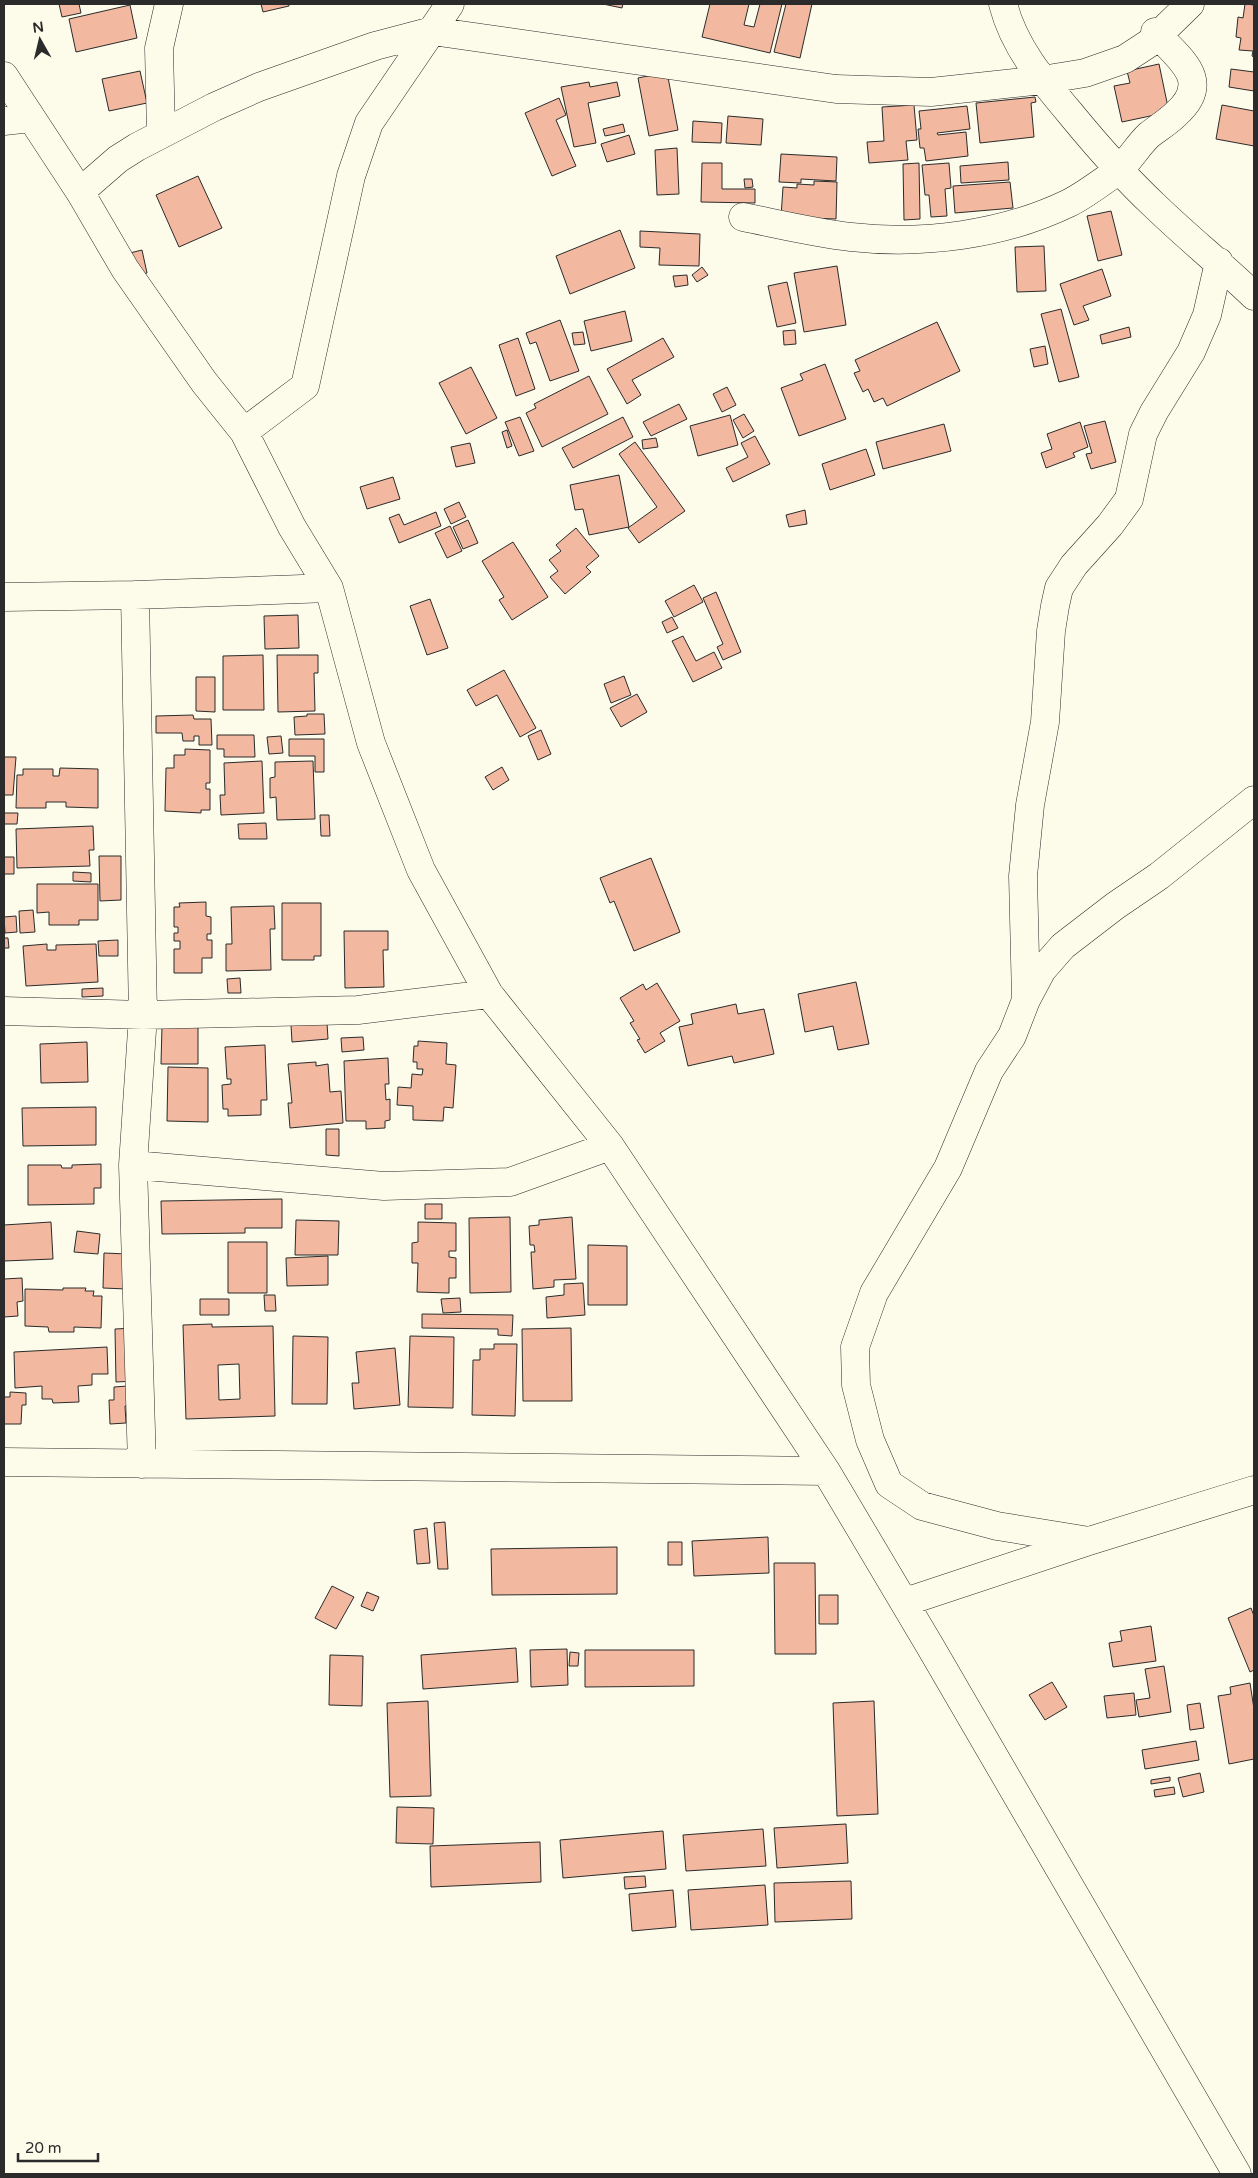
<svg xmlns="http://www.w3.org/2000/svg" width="1258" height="2178" viewBox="0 0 1258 2178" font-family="'Varela Round',sans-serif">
<rect width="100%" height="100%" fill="#fdfbea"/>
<path fill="#f2b8a0" stroke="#2b2b2b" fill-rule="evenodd" d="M59 4H79L81 13 62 17Z
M261 4H289V6L263 12Z
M603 4H623L622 8Z
M710 4H782L770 53 702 37Z
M749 4H760L754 27 744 25Z
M786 4H812L800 58 774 52Z
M1245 4 1254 5V57L1252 56 1253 51 1239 50 1241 38 1236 37 1238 17 1243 18Z
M130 5 137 38 76 52 69 19Z
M1159 64 1169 112 1122 122 1114 86 1130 83 1127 71Z
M1231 69 1254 72V91L1229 87Z
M140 71 147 103 109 111 102 79Z
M667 72 678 130 649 136 638 78Z
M589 82 590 87 617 82 620 96 588 103 596 143 574 147 561 87Z
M1035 97 1036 102 1031 103 1034 137 980 143 976 103Z
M559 98 566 115 556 120 576 166 552 176 525 113Z
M914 105 917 140 906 141 908 160 869 163 867 142 884 141 882 107Z
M1222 105 1254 111V146L1216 139Z
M967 106 970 129 937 133 938 135 966 132 968 156 926 161 924 148H920L918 129H921L919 111Z
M728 116 763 119 761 145 726 143Z
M693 121 722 123 721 143 692 142Z
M623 124 625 132 605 136 603 129Z
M629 135 635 154 607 162 601 144Z
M677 148 679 194 657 195 655 150Z
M781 154 837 157 836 181 801 179V183L779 182Z
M1008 162 1009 180 961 183 960 166Z
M702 163H722V189H755V203L701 202Z
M919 163 920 219 904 220 903 164Z
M949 163 951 188 945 189 947 216 931 217 929 195H925L922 165Z
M198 176 222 228 179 247 156 195Z
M744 179H752L753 187 745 188Z
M814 181 837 182 836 219 781 217 783 187 797 188V184L814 185Z
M1010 182 1013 208 955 213 953 186Z
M1111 211 1122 255 1098 261 1087 216Z
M620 230 635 268 570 294 556 256Z
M640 231 700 234 699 266 659 265 660 248 640 247Z
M1044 246 1046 291 1017 292 1015 247Z
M142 250 147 273 136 276 130 253Z
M837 266 846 325 804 332 794 273Z
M702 267 708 275 697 282 692 275Z
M1102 269 1111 296 1083 306 1089 320 1074 325 1060 284Z
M687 275 688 285 675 287 673 276Z
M787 282 796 323 777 327 768 286Z
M1061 309 1079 377 1059 382 1041 314Z
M625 311 632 341 591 351 584 321Z
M560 320 579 371 550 381 536 342 530 344 526 333Z
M937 322 960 371 887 406 883 398 874 402 868 389 863 392 854 373 860 371 855 360Z
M1129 327 1131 337 1102 344 1100 335Z
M795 330 796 344 784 345 783 331Z
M583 332 585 344 574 345 572 333Z
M518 338 535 389 516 396 499 345Z
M663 338 674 357 632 380 641 395 627 404 607 369Z
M1045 346 1048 364 1034 367 1030 349Z
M825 364 846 419 799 436 781 388 803 380 800 374Z
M471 367 497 418 466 434 439 383Z
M589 376 608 414 542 447 526 413 536 408 534 404Z
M727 387 736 405 722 412 713 394Z
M679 404 687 419 651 436 643 422Z
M744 414 754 431 743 438 733 420Z
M730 415 738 445 698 456 690 426Z
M520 417 534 451 519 456 505 422Z
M623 417 633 437 573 468 562 448Z
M1105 421 1116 462 1091 469 1086 454 1092 453 1084 426Z
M1080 422 1088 447 1073 453 1075 457 1046 468 1041 453 1052 449 1047 434Z
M944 424 951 451 883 469 876 442Z
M507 430 512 446 507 448 502 432Z
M755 436 770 464 733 482 726 468 748 457 741 443Z
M656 438 658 447 643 449 642 440Z
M635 442 685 511 639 543 628 528 657 507 619 454Z
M470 443 475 463 456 467 451 447Z
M866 449 875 475 830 490 822 464Z
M619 475 629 527 589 535 583 509 575 510 570 485Z
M393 477 400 499 367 509 360 487Z
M459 502 466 517 451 524 444 509Z
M805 510 807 524 789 527 786 515Z
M436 512 441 526 399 543 389 518 399 514 404 525Z
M468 520 478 543 463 549 453 527Z
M450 526 462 551 447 558 435 533Z
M576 528 599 556 586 567 591 572 565 594 550 577 558 571 549 560 561 551 556 545Z
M513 542 548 597 512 620 499 600 504 597 482 561Z
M694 585 703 602 674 617 665 601Z
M716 592 741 652 723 660 717 647 723 644 703 598Z
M430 599 448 648 427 655 410 606Z
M298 615 299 648 265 649 264 616Z
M672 617 678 628 667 633 662 622Z
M683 636 696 661 714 652 722 668 693 682 672 641Z
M263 655 264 710H223V656Z
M277 655H318V673H314L315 711 278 712Z
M504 670 536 728 520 737 497 695 476 706 467 690Z
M624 676 631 695 611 703 604 684Z
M196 677H215V712L196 711Z
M637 694 647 712 621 727 610 708Z
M307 714H324L325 734 295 735 294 717 307 716Z
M193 715 194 719H211L212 745H199V736H194V741H183L182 733H156V716Z
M541 730 551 754 538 760 528 736Z
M217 735H254L255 757H224V749H217Z
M281 736 283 753 269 754 267 737Z
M289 739H324V772H315V756H289Z
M185 749 210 750V783H206V789H210V810H201V813L165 811 166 768H174V755H185Z
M4 757H16L13 795H4Z
M262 761 264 813 221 815 220 795H225L224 763Z
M313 761 315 819 277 820 276 797 270 798V778L275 777V762Z
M502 767 509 780 493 790 485 777Z
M60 768 98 769V808L66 807V802H46V808H16L17 775H23V769H53V776H59Z
M4 813H18L17 824H4Z
M320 815H329L330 836H321Z
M266 823 267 839H239L238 824Z
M93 826 94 850H89L90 866 17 868 16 829Z
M99 856H121V900L100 901Z
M4 857H14V874H4Z
M651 858 680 932 634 951 614 901 610 903 600 878Z
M73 872 91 873V882L73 881Z
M37 884H98V920H79V925H49V912L37 913Z
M206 902V916L211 917V934H207V940H212V958H202V973H174V949H180V941H174V933H178V927H174V907H180L179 903Z
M282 903H321V956H314V960H282Z
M274 906 275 929H270L271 970 226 971V944H232L231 907Z
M33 910 35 932 20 933 19 911Z
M16 916 17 932 5 933 4 917Z
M344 931H388V950H383L384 987 345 988Z
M4 938H8L9 948H4Z
M118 940V956H99L98 941Z
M47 944V950H56V945L96 944 98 982 26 986 23 946Z
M240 978 241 993H228L227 979Z
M856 982 869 1044 838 1050 833 1026 805 1032 798 994Z
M657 983 680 1021 660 1033 665 1041 645 1053 637 1040 640 1039 630 1023 634 1021 620 998 643 984 646 990Z
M103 988V996L82 997V989Z
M736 1004 738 1014 764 1009 774 1054 734 1063 732 1056 688 1066 679 1027 693 1024 691 1014Z
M327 1023 328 1039 292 1042 291 1025Z
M162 1026H198V1064H161Z
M363 1037 364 1050 342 1052 341 1038Z
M418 1041 447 1043 446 1064 456 1065 453 1108 444 1107 443 1121 413 1120V1106L397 1105 398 1087 411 1088 412 1074 422 1075 423 1069H417V1062H413L414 1046H418Z
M87 1042 88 1082 41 1083 40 1044Z
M265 1045 267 1100H261V1115L228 1116V1109H223L222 1085 231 1084V1079H227L225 1047Z
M388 1058 389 1084H385L386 1100 390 1099V1120L385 1121V1128L366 1129V1121H346L344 1061Z
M316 1062V1066L328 1064 330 1092 341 1091 343 1123 290 1128 288 1103H292L288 1064Z
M168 1067 208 1068V1122L167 1121Z
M96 1107V1145L23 1146 22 1108Z
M326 1129H339V1156L326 1155Z
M101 1164V1188H94V1204L28 1205V1165H61L62 1168H72V1165Z
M282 1199V1228H245V1233L162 1234 161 1201Z
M425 1204H442V1219H425Z
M510 1217 511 1292 470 1293 469 1218Z
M572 1217 576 1279 554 1280V1287L533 1289 531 1252H535L534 1245H530L529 1226 539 1225V1220Z
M296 1220 339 1221 338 1255H295Z
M51 1222 53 1259 4 1261V1225Z
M418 1222 456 1223V1251H449V1257L456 1258V1278H449V1293L417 1292 418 1263H412V1243L418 1242Z
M77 1231 100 1234 98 1254 74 1252Z
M228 1242H267V1293H228Z
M588 1245 627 1246V1305H588Z
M104 1253 127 1254V1289L103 1288Z
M328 1256V1285L287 1286 286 1258Z
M22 1278 23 1301 17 1302 18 1316 4 1317V1279Z
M583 1283 585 1315 547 1318 546 1297 564 1295V1284Z
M63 1288H86L85 1291H94L93 1296H102L101 1328 74 1327V1332H49L48 1327 25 1326V1289L63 1290Z
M264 1295H275L276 1311H265Z
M460 1298 461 1312 443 1313 441 1299Z
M200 1299H229V1315H200Z
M422 1314 513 1315 512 1336 498 1335V1329L422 1328Z
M212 1324V1327L273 1326 275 1416 186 1419 183 1325ZM239 1364 240 1399 219 1400 218 1365Z
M135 1328 136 1381 116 1382 115 1329Z
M571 1328 572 1401H523L522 1329Z
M293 1336 328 1337 327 1404H292Z
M410 1336 454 1337 453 1408 408 1407Z
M494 1344H517L515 1416 472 1415 473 1360H480V1349H494Z
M107 1347 108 1374H92V1385L78 1386 79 1402 53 1403 52 1399H42V1386L15 1388 14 1352Z
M395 1348 400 1405 354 1409 352 1383H359L356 1352Z
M128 1386 129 1406H125L126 1423 110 1424 109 1400H114V1387Z
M10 1392 26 1393V1405H22L21 1424H4V1397H10Z
M445 1522 448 1569H438L434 1523Z
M427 1528 430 1563 417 1564 414 1530Z
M768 1537 769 1573 694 1576 692 1541Z
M668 1542H682V1565H668Z
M617 1547V1594L492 1595 491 1549Z
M774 1563H815L816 1654H775Z
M332 1586 354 1597 336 1629 315 1618Z
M367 1592 379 1597 373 1611 361 1606Z
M819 1595H838V1624H819Z
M1251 1608 1254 1616V1670L1250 1672 1228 1618Z
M1151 1626 1156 1661 1113 1667 1109 1643 1122 1641 1120 1631Z
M516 1648 518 1682 423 1689 421 1655Z
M567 1649 568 1685 531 1687 530 1650Z
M585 1650H694V1686L585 1687Z
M570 1652 579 1653 578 1666H569Z
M330 1655 363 1656 362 1706 329 1705Z
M1164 1666 1171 1712 1139 1717 1136 1700 1150 1698 1145 1669Z
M1052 1682 1067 1707 1045 1720 1029 1695Z
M1250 1683 1254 1709V1759L1229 1764 1218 1696 1231 1694 1230 1687Z
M1134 1693 1136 1715 1107 1718 1104 1696Z
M428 1701 431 1796 390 1797 387 1703Z
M874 1701 878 1814 837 1816 833 1703Z
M1200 1703 1204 1728 1190 1730 1187 1705Z
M1196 1741 1199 1760 1145 1769 1142 1750Z
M1200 1773 1204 1792 1183 1797 1178 1778Z
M1170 1777V1781L1151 1784V1780Z
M1174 1787 1175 1794 1155 1797 1154 1790Z
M397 1807 434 1808 433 1844 396 1843Z
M846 1824 848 1863 777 1868 774 1828Z
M763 1829 766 1866 686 1871 683 1835Z
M663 1831 666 1869 563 1878 560 1840Z
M540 1842 541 1882 431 1887 430 1846Z
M645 1876 646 1887 625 1889 624 1877Z
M851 1881 852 1919 775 1922 774 1883Z
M765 1885 768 1925 691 1930 688 1890Z
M673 1890 676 1927 632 1931 629 1894Z"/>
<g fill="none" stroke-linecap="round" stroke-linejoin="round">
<g stroke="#2b2b2b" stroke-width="29">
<path id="minor" d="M1003 4C1014 47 1042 80 1070 113 1097 146 1124 177 1155 206 1187 237 1222 265 1254 296
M4 76 80 192 125 269 204 382 244 432 292 527 329 588 371 743 421 870 489 994 610 1146 826 1471 930 1646 1237 2174
M4 121 31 118
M161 133 159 48 169 4
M80 192 118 159 137 147 214 107 259 87 375 46 432 31 836 89 931 92 1042 80 1085 73 1125 59 1151 42 1190 4
M743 217C778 224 815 233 851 237 923 245 1003 235 1069 203 1085 195 1102 182 1116 172 1129 162 1137 146 1149 135 1158 128 1168 122 1176 114 1214 80 1178 58 1155 32
M244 432 305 386 351 176 369 123 450 4
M135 595 143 1015 133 1165 142 1464
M4 597 135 595 329 588
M1026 999 1023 876 1030 805 1045 722 1051 631 1055 606 1059 588 1074 565 1110 525 1129 499 1143 434 1154 412 1191 352 1207 315 1219 262
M4 1011 143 1015 358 1010 489 994
M133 1165 384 1186 510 1182 610 1146
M4 1462 826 1471
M1089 1541 997 1526 922 1506 889 1484 870 1440 856 1385 855 1347 874 1293 948 1168 989 1071 1012 1036 1026 1000 1042 970 1063 946 1115 906 1159 876 1254 800
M905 1602 1089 1541 1254 1490"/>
</g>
<use href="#minor" stroke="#fdfbea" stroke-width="28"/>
</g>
<rect width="1258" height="2178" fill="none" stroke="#2b2b2b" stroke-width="10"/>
<g transform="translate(40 40) rotate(352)" stroke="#fdfbea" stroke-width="4" paint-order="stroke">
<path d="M0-4L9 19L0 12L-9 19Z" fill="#2b2b2b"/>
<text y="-8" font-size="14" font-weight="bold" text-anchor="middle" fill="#2b2b2b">N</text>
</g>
<path d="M18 2153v8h80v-8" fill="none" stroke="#2b2b2b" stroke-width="2.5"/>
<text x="25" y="2153" font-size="15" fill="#2b2b2b" stroke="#fdfbea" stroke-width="4" paint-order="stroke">20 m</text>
</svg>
